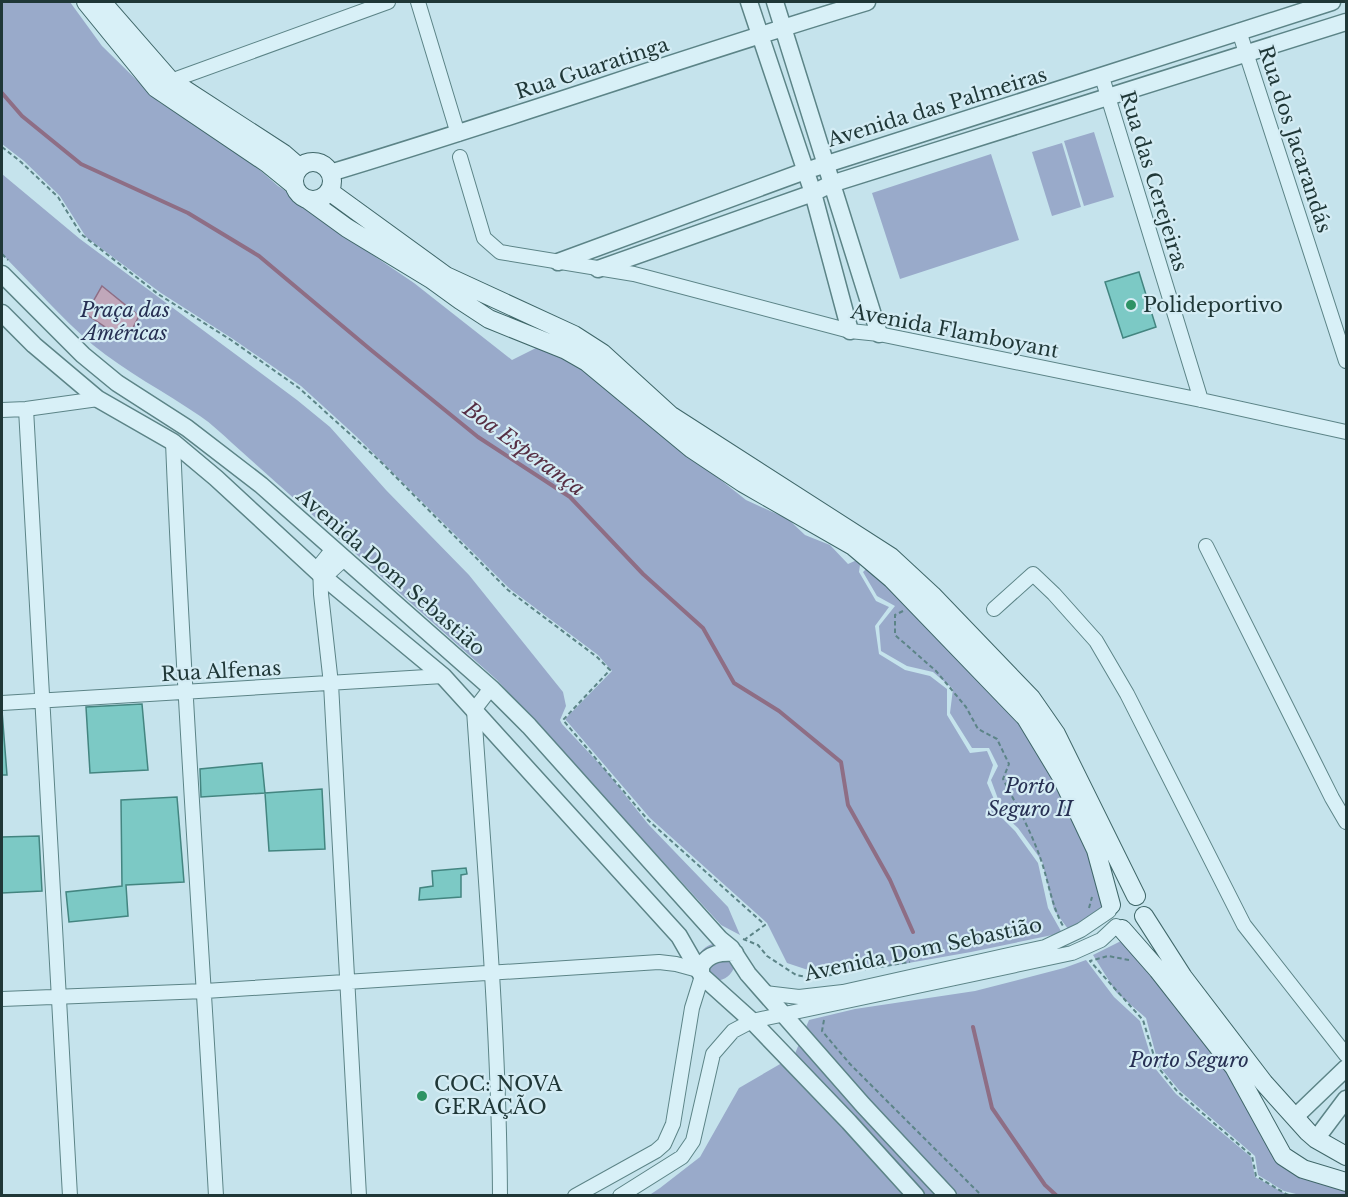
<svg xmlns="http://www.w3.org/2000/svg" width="1348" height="1197" viewBox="0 0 1348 1197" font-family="'Libre Baskerville',serif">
<rect width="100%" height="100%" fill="#c5e3ec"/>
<path fill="#99aaca" d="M2 2H70L102 46 159 102 238 151 278 186 332 221 352 241 414 283 512 360 536 348 572 362 746 500 788 519 805 535 830 545 848 564 857 560 860 565 859 572 876 601 889 607 875 626 879 654 905 670 930 676 947 689V715L970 753 987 751 993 765 987 783 1002 818 1015 831 1038 863 1048 908 1062 933 971 952 897 965 835 971H811L787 963 767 923 650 818 565 719 612 671 598 655 510 589 357 437 301 386 233 339 161 293 86 237 60 196 24 161 2 144Z
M1094 132 1114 197 1084 206 1064 141Z
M1062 143 1081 207 1052 216 1032 152Z
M991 154 1019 240 900 279 872 193Z
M2 174 80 239 297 400 330 427 386 490 469 575 563 692 566 706 560 720 562 724 607 772 648 824 728 907 740 935 721 925 497 680 232 443C222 434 212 424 200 416 165 392 126 372 93 345 60 317 32 284 2 254Z
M869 566 1022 720 1092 850 1099 876 1102 910 1071 933 1054 910 1042 861 1018 828 1004 815 991 780 998 766 989 748H972L950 713 953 689 933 672 907 666 881 651 879 626 895 606 877 596 863 572Z
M1125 939 1203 1034 1281 1157 1346 1187V1195H1300L1284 1191 1258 1175 1255 1156 1179 1090 1159 1066 1146 1018 1116 992 1093 955Z
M718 943 735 966C731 975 726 980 715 981L698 958C701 949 708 944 718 943Z
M1086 960 1114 997 1140 1021 1154 1067 1176 1094 1251 1157 1255 1177 1288 1195 648 1196 660 1188 700 1157 739 1088 794 1056 809 1020 855 1009 975 991 1064 968Z"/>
<path fill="#c0a7ba" stroke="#8e6e85" stroke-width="1.5" d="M102 286 139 316 126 341 86 314Z"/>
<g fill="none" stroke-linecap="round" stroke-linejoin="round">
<path stroke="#8e6e85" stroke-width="4" d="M2 93 22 116 81 164 188 213 259 256 371 350 478 437 570 497 643 574 703 628 734 683 779 711 841 762 848 805 890 880 913 932
M973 1027 992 1108 1045 1185 1057 1196"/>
</g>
<path fill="#7cc9c5" stroke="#438580" stroke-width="1.5" d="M1139 272 1156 327 1123 338 1105 282Z
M142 704 148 770 90 773 86 707Z
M2 711 7 775H2Z
M262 763 265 793 201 797 200 769Z
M322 789 325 849 269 851 265 793Z
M177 797 184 882 126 885 128 916 69 922 66 892 122 886 121 800Z
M39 836 42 891 2 893V837Z
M466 868 467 874 461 875V897L419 900 420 888 433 886 432 871Z"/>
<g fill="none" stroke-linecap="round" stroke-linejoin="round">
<g stroke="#5c8487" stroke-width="16">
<path id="minor" d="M418 2 458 134
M1239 31 1346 361
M1102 77 1201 400
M165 83 388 2
M460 157 484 238 500 252 634 274 850 331 879 334 1201 400 1346 432
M26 409 70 1196
M2 410 26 409 98 399
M173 442C183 694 202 944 216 1196
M1206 546 1332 798 1346 822
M333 549 320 565 321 594 331 684 359 1196
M320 574 330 572 344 559
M994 609 1033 574 1054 594 1096 641 1127 694 1244 925 1346 1055
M491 688 474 710C485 872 499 1033 500 1196
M2 703 443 676
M765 993 799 997 843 992 1045 947 1081 930 1109 911
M2 999 205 991 659 962 676 964 698 970
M575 1196 656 1151 664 1144 673 1124 692 1008 702 976
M620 1196 682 1157 693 1141 713 1054 733 1031 752 1021 1072 953 1101 940 1116 926"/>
</g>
<g stroke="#5c8487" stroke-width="19">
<path id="tertiary" d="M749 2 813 193 850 331
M775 2 879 334
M330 173C510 119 687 56 867 2
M558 262 805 171 1332 2
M598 269 813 193 831 184 1346 22
M2 274 83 355 117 383 187 428 261 485 491 688 529 726 720 939 731 948 748 974 863 1105 948 1196
M2 313 34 345 98 399 173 442 216 478 320 574 443 676 679 936 702 976 752 1021 849 1122 916 1196
M701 974V966C709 953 721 952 735 953
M1295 1117 1346 1068
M1316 1139 1346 1099"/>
</g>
<g stroke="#3f6769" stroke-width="20">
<path id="secondary" d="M86 2 156 88 267 163 294 185
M102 2 170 80 284 154 299 167
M294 181a19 19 0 1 1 38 0a19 19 0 1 1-38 0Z
M329 191 446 276 574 335 602 353 670 415 891 557 932 595 1031 698 1056 734 1136 896
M307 199 347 228 431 279 460 300 489 319 566 350 587 362 692 449 743 483 853 546 892 579 1026 718 1061 776 1096 850 1111 905
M1144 916 1183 977 1264 1083 1308 1132 1316 1139 1346 1156
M1122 929 1158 970 1234 1067 1283 1156 1303 1169 1346 1182"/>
</g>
<path stroke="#5c8487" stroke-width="2" stroke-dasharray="4.5 3" stroke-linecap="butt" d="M2 147 21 162 58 197 81 234 158 294 231 340 299 388 381 462 508 590 597 657 610 670 563 720 648 820 765 925 744 940
M2 254 8 260
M903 611 895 615V635L936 671 966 707 978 729 997 739 1009 764 1003 779C1017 806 1031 831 1041 860 1049 883 1051 904 1063 926
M1089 908 1092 897
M743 939 758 945 767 956 796 975 812 978 910 962
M1129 960 1108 956 1090 961 1143 1020 1157 1066 1177 1091 1252 1156 1256 1176 1286 1194 1292 1196
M824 1020 822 1031 850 1064 982 1196"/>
<use href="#minor" stroke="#d8f0f7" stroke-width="14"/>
<use href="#tertiary" stroke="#d8f0f7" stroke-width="16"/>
<use href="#secondary" stroke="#d8f0f7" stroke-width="18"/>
</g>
<g fill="#2e9364" stroke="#d4ecf4" stroke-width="2">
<circle cx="1131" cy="305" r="6"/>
<circle cx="422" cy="1096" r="6"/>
</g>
<g text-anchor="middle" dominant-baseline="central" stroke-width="4.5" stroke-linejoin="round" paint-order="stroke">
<g font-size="20" fill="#1f3737" stroke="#d4ecf4">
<text transform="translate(592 68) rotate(-18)">Rua Guaratinga</text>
<text transform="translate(937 107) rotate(-17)">Avenida das Palmeiras</text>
<text transform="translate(1295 139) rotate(72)">Rua dos Jacarandás</text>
<text transform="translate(1154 181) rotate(73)">Rua das Cerejeiras</text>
<text transform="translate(955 331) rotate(11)">Avenida Flamboyant</text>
<text transform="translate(391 572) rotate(41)">Avenida Dom Sebastião</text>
<text transform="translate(221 671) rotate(-3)">Rua Alfenas</text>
<text transform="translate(923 949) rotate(-12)">Avenida Dom Sebastião</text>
</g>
<g font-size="20" fill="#1f3737" stroke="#d4ecf4" text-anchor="start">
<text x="1143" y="305">Polideportivo</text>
<text x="434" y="1084">COC: NOVA<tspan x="434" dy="23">GERAÇÃO</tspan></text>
</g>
<g font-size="20" font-style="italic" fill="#273053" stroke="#d4ecf4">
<text x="125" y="310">Praça das<tspan x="125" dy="23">Américas</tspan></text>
<text x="1030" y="786">Porto<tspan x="1030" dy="23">Seguro II</tspan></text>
<text x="1189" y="1060">Porto Seguro</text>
</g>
<g font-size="21" font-style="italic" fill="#572f44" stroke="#d4ecf4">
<text transform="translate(524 449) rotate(36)">Boa Esperança</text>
</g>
</g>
<rect width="1348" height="1197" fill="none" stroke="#1f3737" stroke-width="6"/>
</svg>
